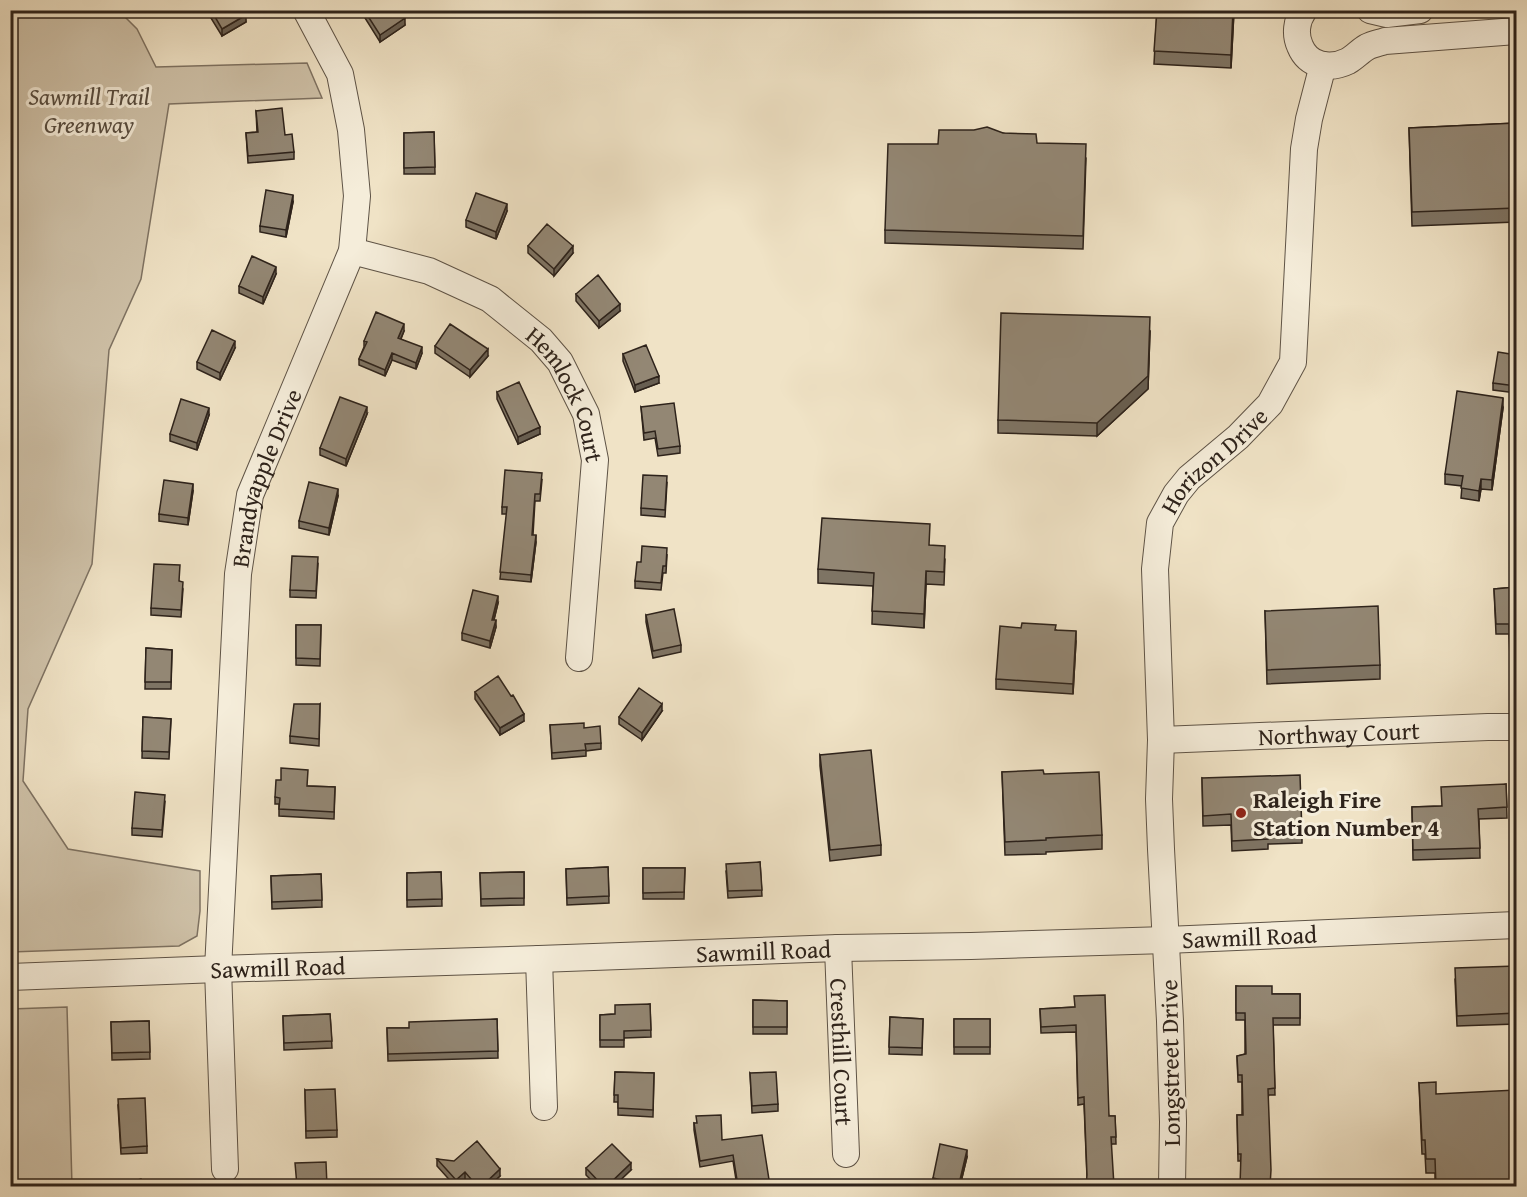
<svg xmlns="http://www.w3.org/2000/svg" width="1527" height="1197" viewBox="0 0 1527 1197" font-family="'Gentium Book Plus',serif">
<rect width="100%" height="100%" fill="#f0e3c6"/>
<filter id="stains"><feTurbulence type="fractalNoise" baseFrequency=".00333" numOctaves="4"/><feColorMatrix values="0 0 0 0 .2 0 0 0 0 .09 0 0 0 0 .02 0 0 0 .5 -.17"/></filter>
<radialGradient id="worn" r=".72"><stop offset=".6" stop-color="#630" stop-opacity="0"/><stop offset="1" stop-color="#630" stop-opacity=".3"/></radialGradient>
<path fill="#cfc2a9" stroke="#7e7262" stroke-width="1.5" d="M10 11H119L137 29 156 67 307 63 322 98 169 104 141 279 109 350 92 564 28 709 23 781 68 849 200 871V911L197 936 179 946 11 952Z
M67 1007 72 1186H11V1009Z"/>
<g fill="none" stroke-linecap="round" stroke-linejoin="round">
<g stroke="#5e5346" stroke-width="28">
<g id="minor">
<path d="M1304 10C1296 21 1295 35 1300 46 1308 66 1330 70 1348 61 1355 57 1360 51 1367 47 1373 44 1379 43 1385 41L1516 31"/>
<path d="M1370 10 1387 14 1420 10"/>
<path id="s1" d="M352 251 429 271 490 299 541 340 560 362 586 414 595 460 579 658"/>
<path id="s2" d="M1161 740 1488 727H1516"/>
<path id="s3" d="M838 948 846 1154"/>
<path d="M539 959 544 1107"/>
<path id="s4" d="M10 977 218 969 539 959 838 948 971 946 1166 940 1516 925"/>
<path id="s5" d="M225 1169 218 969 238 574 250 495 352 251 357 196 351 130 340 74 306 10"/>
<path id="s6" d="M1172 1186 1173 1122 1170 1021 1161 849 1159 799 1161 740 1155 569 1160 523 1176 494 1189 478 1238 437 1270 404 1293 362 1304 149 1309 119 1323 65"/>
</g>
</g>
<use href="#minor" stroke="#f5edda" stroke-width="26"/>
</g>
<path fill="#7e7464" stroke="#2e231b" stroke-width="1.5" d="M206 10H243L246 22 222 36Z
M360 10H400L405 25 380 42Z
M1157 10H1242V13L1234 12 1231 68 1154 64Z
M256 111 285 135 294 152V159L248 163 246 133 257 132Z
M1516 123V222L1412 226 1409 128Z
M434 132 435 174H404V133Z
M1003 133 1086 158 1083 249 885 243V230L938 144Z
M293 202 286 237 260 232V226Z
M507 211 496 239 466 227V220Z
M528 246 573 253 554 276 528 253Z
M276 274 263 304 239 293V286Z
M576 294 620 311 599 328 576 301Z
M404 331 401 339 422 353 416 369 392 360 385 376 359 365V359L364 347V341Z
M1150 331 1148 389 1097 436 998 433V420Z
M435 346 488 356 470 377 435 353Z
M235 348 220 380 197 369V362Z
M623 354 659 383 635 392 623 361Z
M1516 355V393L1493 390V383Z
M497 392 540 434 518 444 497 399Z
M641 407 680 446V453L658 456 655 438 644 440Z
M1503 408 1492 490 1481 489 1479 501 1461 498 1462 486 1445 484V474Z
M367 414 346 466 320 455V448Z
M209 415 197 450 170 441V434Z
M542 480 540 501H535L533 535 536 542 531 582 500 579 507 514H502V507Z
M667 483 665 517 641 515V508Z
M193 491 188 525 159 521V514Z
M338 496 329 535 299 528V521Z
M929 545 945 559 944 585 926 584 924 628 872 624 873 586 818 583V569Z
M667 555 666 573H663L661 590 635 588V581L641 562Z
M318 564 316 598 290 597V590Z
M179 581 183 589 181 617 151 615V608Z
M1516 587V679L1511 680 1509 634H1496L1494 589Z
M498 603 494 620 496 627 490 648 462 640V633Z
M1265 611 1380 665V679L1267 684Z
M646 615 681 645V652L653 658 646 622Z
M296 625H321L320 666 296 665Z
M1056 630 1076 641 1073 694 996 689V679Z
M146 648 172 650 171 689H145Z
M475 692 511 696 524 721 500 735 475 699Z
M320 704 319 746 290 743V736Z
M662 711 642 740 619 724V717Z
M143 717 171 719 169 759 142 758Z
M550 725 584 728 601 743V749L586 751V756L552 759Z
M820 755 881 845V855L830 861 820 766Z
M1002 772 1044 774 1102 835V849L1046 852V854L1005 855Z
M1202 778 1302 833V843L1268 844V849L1232 851 1231 825 1203 826Z
M1506 784 1507 818 1479 819 1480 858 1413 860 1412 807 1441 806Z
M308 786 335 787 334 819 279 816V804H275V797Z
M165 802 162 837 132 835V828Z
M760 862 762 896 728 898 726 871Z
M608 867 609 903 567 905 566 869Z
M643 868H685L684 899H643Z
M441 872 442 906 407 907V873Z
M524 872V905L481 906 480 873Z
M321 874 322 907 272 909 271 876Z
M1516 966V1024L1457 1026 1455 979Z
M1236 986 1272 994H1300V1025H1273L1275 1095H1269L1240 1161H1238L1237 1115H1242V1082H1238L1237 1056 1245 1054V1020H1236Z
M753 1000 787 1001V1034H753Z
M650 1004 651 1037 624 1038V1047H600V1015L615 1014Z
M1075 1007 1109 1116H1115L1116 1144H1112L1087 1177 1084 1104 1078 1105 1076 1032 1041 1033 1040 1009Z
M330 1014 332 1048 284 1050 283 1016Z
M890 1017 923 1019 922 1055 889 1054Z
M497 1019 498 1058 388 1061 387 1028H409Z
M954 1019H990V1054H954Z
M149 1021 150 1059 112 1060 111 1022Z
M615 1072 654 1073 653 1117 618 1115V1102H614Z
M750 1073 778 1104V1111L752 1113Z
M1419 1083 1436 1094 1516 1186H1435V1173H1426L1425 1154H1422Z
M305 1090 337 1130V1137L306 1138Z
M118 1106 147 1146V1153L121 1154Z
M694 1123 722 1140 770 1186H737L733 1161 700 1167 694 1130Z
M967 1157 960 1186H941L933 1185V1178Z
M437 1159 500 1176 489 1186H471L465 1179 455 1186 437 1166Z
M586 1168 631 1170 614 1186H597L586 1175Z"/>
<path fill="#675e51" stroke="#2e231b" stroke-width="1.5" d="M1233 10H1234L1231 68V55Z
M246 15V22L222 36V29Z
M405 18V25L380 42V35Z
M293 195V202L286 237V230Z
M507 204V211L496 239V232Z
M573 246V253L554 276V269Z
M276 267V274L263 304V297Z
M620 304V311L599 328V321Z
M404 324V331L398 345V338Z
M1150 331 1148 389 1097 436V423Z
M235 341V348L220 380V373Z
M422 347V353L416 369V363Z
M488 349V356L470 377V370Z
M392 353V360L385 376V370Z
M659 376V383L635 392V385Z
M1503 398V408L1492 490V480Z
M367 407V414L346 466V459Z
M209 408V415L197 450V443Z
M540 427V434L518 444V437Z
M1481 479V489L1479 501V491Z
M193 484V491L188 525V518Z
M338 489V496L329 535V528Z
M536 535V542L531 582V575Z
M926 571V584L924 628V614Z
M498 596V603L492 627V620Z
M496 620V627L490 648V641Z
M1076 631V641L1073 694V684Z
M662 704V711L642 740V733Z
M524 714V721L500 735V728Z
M967 1150V1157L960 1186H959Z
M631 1163V1170L614 1186H607Z
M500 1169V1176L489 1186H482Z
M465 1172V1179L456 1186V1180Z"/>
<path fill="#938774" stroke="#2e231b" stroke-width="1.5" d="M211 10H243L246 15 222 29Z
M364 10H400L405 18 380 35Z
M1157 10H1233L1231 55 1154 51Z
M282 108 285 135 292 134 294 152 248 156 246 133 258 132 256 111Z
M1516 123V208L1412 212 1409 128Z
M987 127 1003 133 1036 134 1037 143 1086 144 1083 236 885 230 888 144H938L939 130H974Z
M434 132 435 167 404 168V133Z
M266 190 293 195 286 230 260 226Z
M476 193 507 204 496 232 466 220Z
M547 224 573 246 554 269 528 246Z
M252 256 276 267 263 297 239 286Z
M598 275 620 304 599 321 576 294Z
M376 312 404 324 398 338 422 347 416 363 392 353 385 370 359 359 367 342 364 341Z
M1001 313 1150 317 1148 376 1097 423 998 420Z
M450 324 488 349 470 370 435 346Z
M212 330 235 341 220 373 197 362Z
M646 345 659 376 635 385 623 354Z
M1498 352 1516 355V386L1493 383Z
M519 382 540 427 518 437 497 392Z
M1457 391 1503 398 1492 480 1481 479 1479 491 1461 488 1463 476 1445 474Z
M340 397 367 407 346 459 320 448Z
M181 399 209 408 197 443 170 434Z
M674 403 680 446 658 449 655 431 644 433 641 407Z
M505 470 542 473 540 494H535L532 535H536L531 575 500 572 507 507H502Z
M643 475 667 476 665 510 641 508Z
M164 480 193 484 188 518 159 514Z
M309 482 338 489 329 528 299 521Z
M822 518 930 524 929 545 945 546 944 572 926 571 924 614 872 611 874 573 818 569Z
M642 546 667 548 666 566H663L661 583 635 581 637 562H641Z
M292 556 318 557 316 591 290 590Z
M154 564 180 565 179 581 183 582 181 610 151 608Z
M1516 587V669H1511L1509 624H1496L1494 589Z
M473 590 498 596 492 620H496L490 641 462 633Z
M1378 606 1380 665 1267 670 1265 611Z
M674 609 681 645 653 651 646 615Z
M1022 623 1056 625 1055 630 1076 631 1073 684 996 679 1000 626 1021 628Z
M296 625H321L320 659 296 658Z
M146 648 172 650 171 682H145Z
M498 676 511 696 513 695 524 714 500 728 475 692Z
M639 688 662 704 642 733 619 717Z
M294 704H320L319 739 290 736Z
M143 717 171 719 169 752 142 751Z
M584 723V728L600 726 601 743 585 744 586 750 552 753 550 725Z
M871 750 881 845 830 850 820 755Z
M281 768 308 770 307 786 335 787 334 812 279 809 280 798 275 797 276 780H281Z
M1043 770 1044 774 1099 772 1102 835 1046 838V840L1005 842 1002 772Z
M1300 775 1302 833 1268 834V839L1232 841 1231 814 1203 816 1202 778Z
M1506 784 1507 807 1478 809 1480 848 1413 850 1412 807 1442 806 1441 787Z
M135 792 165 795 162 830 132 828Z
M760 862 762 890 728 891 726 864Z
M608 867 609 896 567 898 566 869Z
M643 868H685L684 892 643 893Z
M441 872 442 899 407 900V873Z
M524 872V898L481 899 480 873Z
M321 874 322 900 272 902 271 876Z
M1516 966V1013L1457 1016 1455 968Z
M1236 986H1272V994H1300V1018H1273L1275 1088 1268 1089 1271 1170 1270 1186H1240L1241 1154H1238L1237 1115H1243L1242 1075H1238L1237 1056 1246 1054 1245 1013H1236Z
M1105 995 1109 1116H1115L1116 1137H1111L1114 1186H1086L1087 1175 1084 1097 1078 1098 1076 1025 1041 1027 1040 1009 1075 1007 1074 996Z
M753 1000 787 1001V1027H753Z
M650 1004 651 1030 624 1031V1040H600V1015L615 1014V1005Z
M330 1014 332 1041 284 1043 283 1016Z
M890 1017 923 1019 922 1048 889 1047Z
M497 1019 498 1051 388 1054 387 1028H409V1022Z
M954 1019H990V1047H954Z
M149 1021 150 1052 112 1053 111 1022Z
M615 1072 654 1073 653 1110 618 1108V1095H614Z
M776 1072 778 1104 752 1106 750 1073Z
M1436 1082V1094L1516 1090V1186H1436L1435 1159H1426L1425 1140H1422L1419 1083Z
M335 1089 337 1130 306 1131 305 1090Z
M145 1098 147 1146 121 1148 118 1099Z
M721 1115 722 1140 762 1135 770 1186H738L733 1155 700 1161 694 1123H697L696 1116Z
M477 1141 500 1169 482 1186H477L465 1172 456 1180 437 1159 454 1161Z
M612 1144 631 1163 607 1186H603L586 1168Z
M940 1144 967 1150 959 1184 933 1178Z
M326 1162 327 1186H297L295 1163Z
M141 1179 144 1186H120Z
M517 1182 557 1186H517Z"/>
<circle fill="#8f2418" stroke="#f5edda" stroke-width="2" cx="1241" cy="813" r="6"/>
<g text-anchor="middle" dominant-baseline="central" stroke-width="6" stroke-linejoin="round" paint-order="stroke">
<g font-size="24" font-style="italic" fill="#564b3e" stroke="#f5edda">
<text x="89" y="96">Sawmill Trail<tspan x="89" dy="28">Greenway</tspan></text>
</g>
<g font-size="24" fill="#2e231b" stroke="#f5edda">
<text stroke="none"><textPath href="#s1" startOffset="273">Hemlock Court</textPath></text>
<text stroke="none"><textPath href="#s6" startOffset="747">Horizon Drive</textPath></text>
<text stroke="none"><textPath href="#s5" startOffset="696">Brandyapple Drive</textPath></text>
<text stroke="none"><textPath href="#s2" startOffset="178">Northway Court</textPath></text>
<text stroke="none"><textPath href="#s4" startOffset="1240">Sawmill Road</textPath></text>
<text stroke="none"><textPath href="#s4" startOffset="754">Sawmill Road</textPath></text>
<text stroke="none"><textPath href="#s4" startOffset="268">Sawmill Road</textPath></text>
<text stroke="none"><textPath href="#s3" startOffset="104">Cresthill Court</textPath></text>
<text transform="translate(1170 1063) rotate(-91)">Longstreet Drive</text>
</g>
<g font-size="24" font-weight="bold" fill="#2e231b" stroke="#f5edda" text-anchor="start">
<text x="1253" y="799">Raleigh Fire<tspan x="1253" dy="28">Station Number 4</tspan></text>
</g>
</g>
<rect width="1527" height="1197" fill="none" stroke="#f0e3c6" stroke-width="36"/>
<rect x="12" y="12" width="1503" height="1173" fill="none" stroke="#2e231b" stroke-width="3"/>
<rect x="18" y="18" width="1491" height="1161" fill="none" stroke="#2e231b" stroke-width="1.5"/>
<rect width="100%" height="100%" filter="url(#stains)"/>
<rect width="100%" height="100%" fill="url(#worn)"/>
</svg>
